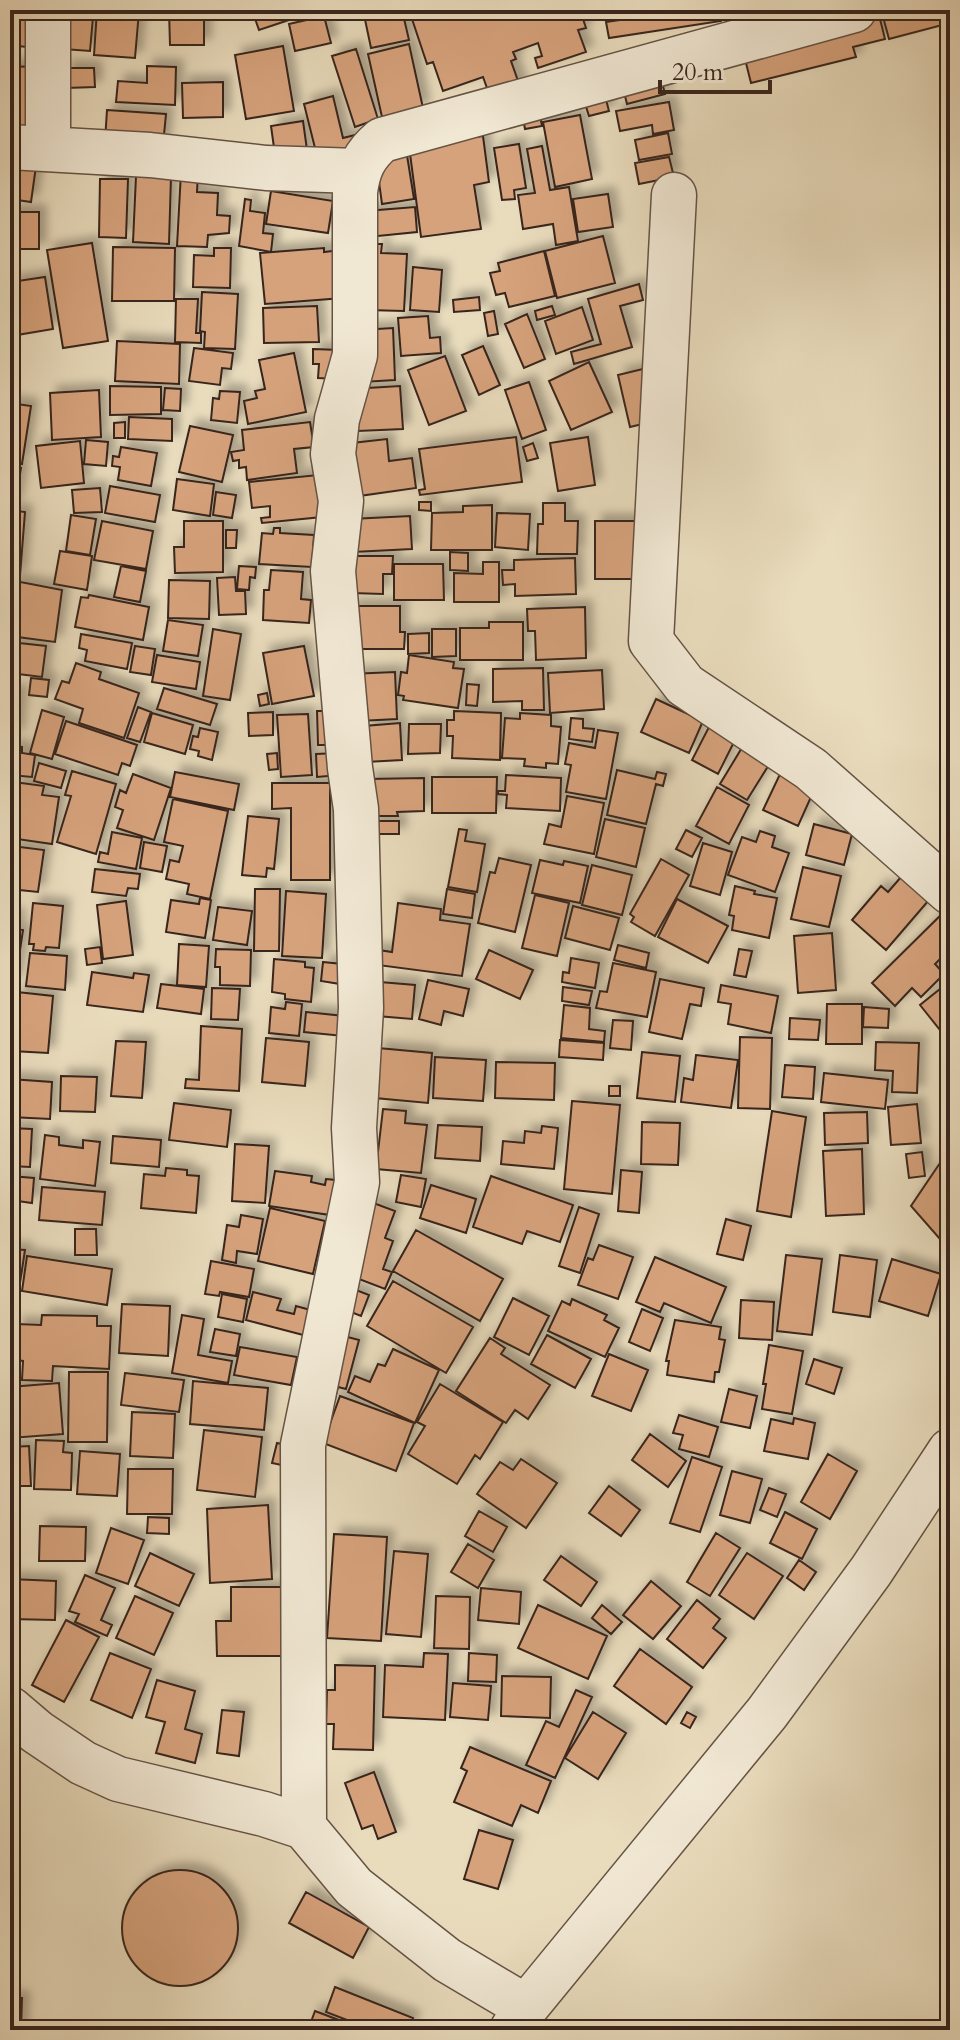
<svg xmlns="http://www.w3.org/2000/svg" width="960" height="2040" viewBox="0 0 960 2040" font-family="Cardo,serif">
<defs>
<filter id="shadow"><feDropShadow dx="7" dy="-7" stdDeviation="4" flood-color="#0004"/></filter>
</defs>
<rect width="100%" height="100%" fill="#e9dcbd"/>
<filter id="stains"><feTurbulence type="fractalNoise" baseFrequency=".0025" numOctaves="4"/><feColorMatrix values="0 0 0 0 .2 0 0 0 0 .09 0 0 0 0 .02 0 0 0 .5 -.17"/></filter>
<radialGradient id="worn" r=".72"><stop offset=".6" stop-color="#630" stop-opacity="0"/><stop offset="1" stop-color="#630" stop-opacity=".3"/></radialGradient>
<path fill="#d6a27b" stroke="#39251d" stroke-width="2" filter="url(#shadow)" d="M10 10H40L35 48 10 45Z
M97 10 139 11 135 58 94 55Z
M169 10H204V45H170Z
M252 10H319L259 30Z
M335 10H346L345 20 334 19Z
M363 10H402L409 40 371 48Z
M409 10H580L586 28 578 30 586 52 538 68 535 58 542 56 538 43 513 52 516 59 511 61 522 92 492 102 483 77 443 91 433 62 427 64Z
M689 10H720L721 21 609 38 606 22Z
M733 10H791L729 31 723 13Z
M894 10H950V23L889 39 882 13Z
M52 14 93 17 90 51 50 48Z
M879 15 885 39 853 47 856 57 751 83 744 55Z
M324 16 331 43 295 51 289 24Z
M409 44 423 108 382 117 368 54Z
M283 46 294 111 246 119 235 55Z
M356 49 378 119 355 127 332 56Z
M10 66 31 67 26 139 10 138Z
M147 66 176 67 175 105 116 102 118 81 147 83Z
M65 68H94L95 87 66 88Z
M223 82V117L183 118 182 83Z
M662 82 665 94 627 104 624 92Z
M604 92 609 111 589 116 583 97Z
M333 96 343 138 355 135 358 150 318 160 304 104Z
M669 102 674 130 653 134 652 125 620 131 616 111Z
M107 110 166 114 163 145 105 141Z
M539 110 542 126 525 129 522 113Z
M580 115 592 179 555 187 543 122Z
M303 121 308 157 276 162 271 126Z
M668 133 672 154 639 160 635 140Z
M483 136 489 182 474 185 481 229 421 237 409 146Z
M519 144 526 188 514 190 515 199 502 200 494 148Z
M542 146 550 190 569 187 578 241 556 245 553 224 523 229 518 195 535 193 527 149Z
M406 149 414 199 382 204 375 153Z
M669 157 674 177 639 184 635 163Z
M10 162 36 166 31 202 10 199Z
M181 172 198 173 197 192 218 193 217 215 230 216 229 233 208 235 207 247 177 246Z
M136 176H171L169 244 133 242Z
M100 179H128L126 238 99 237Z
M271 191 333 201 328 233 266 224Z
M608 194 613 227 578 232 573 199Z
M245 199 251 200 250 211 265 213 263 233 273 234 271 252 239 246Z
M415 207 417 232 368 237 366 211Z
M10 212H39V249H10Z
M603 236 615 283 557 298 545 251Z
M92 243 108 341 63 348 47 250Z
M377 244H382L381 253 407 254 404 311 367 310Z
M113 247 175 248 174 301H112Z
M214 248H231L230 288 193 287 194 255 214 256Z
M324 248V252L340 250 343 298 265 304 260 253Z
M544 251 555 296 509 307 505 293 496 295 490 273 500 271 498 263Z
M413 267 442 270 439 312 410 310Z
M45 277 53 329 17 335 14 317 10 318V304L15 303 11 282Z
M639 284 643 300 620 306 632 347 574 364 571 352 601 344 588 299Z
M202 292 238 294 235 349 204 348 205 332 200 331Z
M479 297 480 310 454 312 453 300Z
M176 299H198L196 333H201V343L175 342Z
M317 306 319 342 264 343 263 308Z
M552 306 555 315 537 320 535 311Z
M582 307 593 340 556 354 545 321Z
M494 311 498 334 488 336 484 313Z
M527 314 545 359 524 368 505 324Z
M428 316 430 338 440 337 441 353 401 356 398 318Z
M393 328 395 380 362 382 361 330Z
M117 341 180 344 179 384 115 381Z
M483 346 500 385 479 395 462 355Z
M194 348 233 353 231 369 222 368 220 385 189 381Z
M313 349 340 350 339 379 318 378 319 364H313Z
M294 353 306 412 248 424 244 401 257 398 255 391 265 389 259 360Z
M445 356 466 411 429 425 408 370Z
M589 362 612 412 571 430 549 381Z
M647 368 659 420 630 427 618 375Z
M529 382 546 430 522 439 505 390Z
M110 386 161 387V414L110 415Z
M400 386 403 429 358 431 357 412 351 389Z
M165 388 181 389 180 411 163 410Z
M99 390 101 437 52 440 50 393Z
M220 391 240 392 237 423 211 420 213 398 219 399Z
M10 403 31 406 22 464 10 462Z
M129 417 172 419V441L128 439Z
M125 422V438H114V423Z
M310 422 314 447 294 449 297 473 247 480 246 467 239 468V460L233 461 231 452 244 450 242 430Z
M190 426 233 435 222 482 179 472Z
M516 437 522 482 420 495 419 490 425 489 419 449Z
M588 437 595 485 558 491 550 443Z
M387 439 389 461 412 458 416 488 359 496 352 443Z
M86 440 108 442 106 466 84 464Z
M80 441 84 483 41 488 36 446Z
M533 443 538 458 527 461 523 447Z
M121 447 157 453 151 486 118 480 120 467 112 466 113 456 119 457Z
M10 467 21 468 15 505 10 504Z
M318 475 322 517 262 523 261 518 270 517V506L252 508 249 482Z
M177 479 214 484 210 516 173 510Z
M110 486 160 495 155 522 105 513Z
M100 488 102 512 74 513 72 490Z
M216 492 236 495 232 518 213 515Z
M419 502H431V511L419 510Z
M543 503H565V521H578L577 554H537L538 524H543Z
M492 505V550H431L432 513 463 512V506Z
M10 510 25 512 20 576 10 575Z
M497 513 530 514 528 550 495 547Z
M71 515 96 519 90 555 66 551Z
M410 516 412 549 353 552 351 519Z
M102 521 153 531 146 569 94 560Z
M184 521H223V572L175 573 174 547H184Z
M595 521H635V579H595Z
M274 528H280V533L314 535 312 567 259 564 262 533 273 534Z
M226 530H237L236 548H226Z
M60 551 92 556 87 590 54 584Z
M450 552 468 553V571L450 570Z
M352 556H393L392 574H383V594L351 593Z
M575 558 576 594 515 596V584L503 585 502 570H514V560Z
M483 562H499V602H454V573L483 574Z
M394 564H443L444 600H394Z
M121 566 146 571 140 602 114 597Z
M239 566 256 567 255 578 250 577 249 590 237 589Z
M271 570 303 572 301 599 311 600 309 623 263 620 264 590H269Z
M235 577 236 591H245L246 614 219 615 217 578Z
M10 580 62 590 55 642 10 636Z
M169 580 210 581 209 619 168 618Z
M89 595 149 607 143 640 75 627 81 597 88 598Z
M350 606H400V632H405L404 649H346Z
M585 607 586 658 536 660 535 631H528L527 609Z
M168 620 203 625 198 656 163 651Z
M489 622H523V660H460V628H489Z
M213 629 241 634 230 700 203 696Z
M432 629H456V656L432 657Z
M429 633V653L408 654V634Z
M81 634 132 643 127 669 85 661 87 650 79 648Z
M10 642 46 646 42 677 10 673Z
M135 646 155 649 151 675 130 672Z
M304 646 314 696 272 704 263 653Z
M157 655 200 662 196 689 152 682Z
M409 655 454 662 453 668 464 669 458 708 403 700 404 696 398 695 401 672 407 673Z
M76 663 101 672 99 679 139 693 124 738 79 723 83 709 55 699 62 681 69 683Z
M543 668 544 710H522V701L493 702V669Z
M602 670 604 709 550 713 548 673Z
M395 672 397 719 359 721 350 674Z
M31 678 49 680 47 697 29 695Z
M467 684 479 685 477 706 466 705Z
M164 688 217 704 210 725 157 709Z
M10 692H20L17 736 10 735Z
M267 693 269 704 260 706 258 695Z
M656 699 703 721 689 753 641 732Z
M138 707 151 712 140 742 127 738Z
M42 710 64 717 52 759 30 753Z
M317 711H335L336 745H318Z
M454 711 501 713 500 760 452 758 453 736H447V720H454Z
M273 712V735L249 736 248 713Z
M152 713 193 725 185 754 144 742Z
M520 713 551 715V726L561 727 558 764 546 763V768L524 766 525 759 502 758 505 718 520 719Z
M308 714 312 775 281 777 277 715Z
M571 718 583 719V728L594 729 592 742 569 739Z
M66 721 137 745 130 766 122 763 118 775 55 754Z
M400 723 402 760 366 762 364 726Z
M409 724H441L440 753 408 754Z
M710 725 736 738 718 774 692 760Z
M200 728 218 732 212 760 198 756 199 751 190 749 193 736 198 737Z
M598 730 618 733 606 799 566 792 571 765 565 764 569 743 595 748Z
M12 746 22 747V753L35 755 32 777 10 775Z
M743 746 770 763 747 800 720 784Z
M277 753 278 769 269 770 267 754Z
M338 753 339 775 317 777 316 754Z
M39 763 66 771 61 788 34 781Z
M617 770 655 779 657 772 666 774 663 786 656 784 646 824 607 815Z
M72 771 116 784 96 854 57 842 71 796 65 795Z
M175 772 239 784 234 810 170 797Z
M781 772 815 788 798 826 763 810Z
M133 774 171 788 154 840 117 828 123 810 115 807 120 790 126 793Z
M506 775 561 778 560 811 506 808 507 795 498 794V791H505Z
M432 777H497L496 813H432Z
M424 778V811L397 812 398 816H367V779Z
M14 782 44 786 42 795 59 797 52 844 10 838V811Z
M272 783H330V880H291V808L272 809Z
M717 787 749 805 729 844 696 826Z
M567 796 604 803 594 854 544 844 549 824 561 827Z
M173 799 228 811 210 899 187 894 189 884 166 879 170 860 179 862 183 846 164 842Z
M248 816 279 819 274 869 267 868 266 877 242 875Z
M605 819 645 828 636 867 596 857Z
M369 821H399V834H370Z
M814 824 852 834 844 865 806 855Z
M459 829 467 830 465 841 485 844 477 892 448 887Z
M686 830 702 838 692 857 676 849Z
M760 831 775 836 772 847 789 853 775 892 728 875 742 837 756 842Z
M112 832 142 838 136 869 98 862 100 852 108 854Z
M144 842 167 846 162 872 140 868Z
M703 843 732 852 720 895 690 886Z
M12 846 44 850 38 892 10 889Z
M499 858 531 865 515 932 478 923 490 872 495 873Z
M661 859 689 875 655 936 631 922 634 917 630 914Z
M540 860 563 865 564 861 588 866 580 903 532 893Z
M592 865 632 875 622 915 582 905Z
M803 867 841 876 829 927 791 919Z
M95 869 140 874 138 889 128 888 126 896 92 892Z
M908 869 935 893 886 950 852 920 881 886 888 892Z
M735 886 755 891 754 894 777 898 769 938 732 930 734 916 729 915Z
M255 889H280L279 951H254Z
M447 889 475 894 472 918 443 914Z
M286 891 326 894 322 958 282 956Z
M535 895 569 903 557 956 522 948Z
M200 898 211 900 205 938 166 932 171 900 199 904Z
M677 899 728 926 708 963 658 937Z
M126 901 133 955 103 959 97 905Z
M33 903 63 906 59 948 46 947 45 951 33 950 34 944H29Z
M398 903 441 909 440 920 470 924 462 976 370 964 372 949 392 952Z
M573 906 619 918 610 950 565 938Z
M950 906V949L935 964 944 974 921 997 912 988 895 1006 872 983Z
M218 907 252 911 247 945 213 940Z
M10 915 18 916 16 929 23 930 15 984 10 983Z
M832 933 836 990 798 993 794 936Z
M179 944 209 946 206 987 177 985Z
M618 945 649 953 646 968 614 960Z
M100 947 102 963 87 965 85 949Z
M216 949 251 950 250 986 220 985V967H215Z
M739 949 752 951 746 977 734 975Z
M489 950 533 970 520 999 476 979Z
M30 953 67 956 65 990 26 986Z
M571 958 599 963 595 988 562 982 563 972 569 973Z
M274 959 305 962V967L314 968 311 1002 285 999V994L272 992Z
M323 962 342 964 340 984 321 981Z
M613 963 656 972 647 1017 596 1008 600 991 607 992Z
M92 972 133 978 134 973 149 975 143 1012 87 1005Z
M660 979 704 988 701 1006 690 1004 682 1039 649 1032Z
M428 980 469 989 463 1016 444 1011 441 1025 419 1019Z
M950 981V1038L948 1040 920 1005Z
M380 982 415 985 412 1019 377 1016Z
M161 984 204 989 201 1014 157 1008Z
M721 985 778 996 771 1033 728 1024 731 1004 718 1002Z
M563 987 592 991 589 1005 562 1001Z
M212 988 240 989 238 1020 211 1019Z
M17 992 53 996 48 1053 12 1051Z
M286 1002 302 1004 299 1036 269 1033 271 1007 285 1009Z
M827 1004H862V1044H826Z
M564 1005 590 1008 589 1029 605 1031 604 1042 561 1038Z
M864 1007 889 1009 888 1028 863 1027Z
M306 1012 344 1016 343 1036 304 1032Z
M790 1018 820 1020 818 1040 789 1039Z
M613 1020 633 1021 631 1050 610 1048Z
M201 1026 242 1029 239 1091 185 1088 186 1079 199 1080Z
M740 1037 772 1038 770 1109 738 1108Z
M266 1038 309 1042 305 1086 262 1082Z
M560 1040 604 1043 603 1060 559 1057Z
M116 1041 146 1042 142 1098 111 1096Z
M876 1042 919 1043 917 1093 892 1092 893 1071 875 1070Z
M378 1048 432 1053 428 1103 375 1098Z
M642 1052 680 1056 675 1102 637 1098Z
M696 1055 738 1060 731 1108 681 1102 684 1078 693 1080Z
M435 1057 486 1060 483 1101 433 1098Z
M496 1062 555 1063 554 1100 495 1098Z
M785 1065 815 1067 813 1099 782 1097Z
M824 1073 888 1080 885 1109 821 1102Z
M61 1076 97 1077 95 1112 60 1111Z
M10 1079 52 1082 50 1119 10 1117Z
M609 1086H620V1096H609Z
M572 1101 620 1105 612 1194 564 1189Z
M174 1103 231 1110 227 1147 169 1140Z
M917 1104 921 1143 891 1145 888 1107Z
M383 1109 406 1111 405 1123 427 1125 421 1173 376 1169Z
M772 1111 806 1117 791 1217 757 1211Z
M867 1112 868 1143 825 1145 824 1113Z
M642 1122 680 1123 678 1165 641 1164Z
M438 1125 482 1127 480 1161 435 1158Z
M542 1126 558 1128 554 1169 501 1164 503 1141 524 1143 525 1131 541 1133Z
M10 1128 32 1129 30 1167 10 1166Z
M45 1135 59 1137V1145L83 1148V1140L100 1142 95 1186 40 1179Z
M113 1136 161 1140 159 1167 111 1163Z
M235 1144 269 1146 265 1203 232 1201Z
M862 1149 864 1214 826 1216 823 1151Z
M922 1152 925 1176 909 1178 906 1154Z
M942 1160 950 1165V1242L947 1247 911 1206Z
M166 1168 187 1170V1175L199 1176 196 1213 141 1208 144 1174 165 1176Z
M621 1170 642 1172 639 1213 618 1211Z
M275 1171 312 1176 311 1182 325 1185 326 1179 336 1180 330 1215 269 1206Z
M401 1175 426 1179 421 1207 396 1202Z
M10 1176 34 1178 32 1203 10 1200Z
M491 1176 573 1205 560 1242 527 1231 522 1244 473 1227Z
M431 1185 476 1199 466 1233 420 1218Z
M42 1187 105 1192 102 1225 39 1220Z
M368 1201 395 1211 385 1238 393 1241 383 1269 392 1272 385 1289 351 1276Z
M579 1207 599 1214 580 1273 559 1266Z
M270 1208 325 1221 313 1274 258 1261Z
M241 1215 263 1219 257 1254 237 1251 236 1263 222 1260 227 1225 239 1227Z
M726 1219 751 1226 743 1260 717 1254Z
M75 1229H96L97 1255H75Z
M416 1230 503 1279 480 1321 393 1271Z
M599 1245 633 1257 618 1299 578 1285 588 1258 593 1260Z
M10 1249 25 1250 20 1283 10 1282Z
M786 1255 822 1259 812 1335 777 1331Z
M840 1255 877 1260 870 1317 833 1312Z
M27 1256 112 1269 107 1305 22 1291Z
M655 1257 726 1287 711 1323 664 1303 660 1312 636 1302Z
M892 1259 941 1274 928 1316 879 1301Z
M211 1261 254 1269 249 1297 220 1292 219 1296 205 1294Z
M393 1281 473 1327 446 1373 367 1326Z
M346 1286 369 1295 361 1316 338 1307Z
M253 1292 281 1299 277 1310 294 1314 296 1306 314 1311 307 1336 246 1320Z
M222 1294 247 1299 243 1322 218 1317Z
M513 1298 549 1316 529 1355 494 1337Z
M572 1299 607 1315 604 1320 619 1328 605 1357 548 1331 562 1301 570 1305Z
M741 1300 774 1302 772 1340 739 1338Z
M122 1304 170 1306 168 1356 119 1353Z
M642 1309 663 1318 650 1351 629 1342Z
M42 1315 97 1316V1326H111L109 1369 53 1366 52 1381 22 1380 23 1361 15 1360 17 1324 41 1325Z
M182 1315 204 1319 198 1355 232 1361 228 1383 172 1373Z
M675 1320 721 1327 719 1339 725 1340 719 1372H715L714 1382 667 1375 669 1361H666Z
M215 1329 240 1334 236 1356 210 1352Z
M336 1334 359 1340 346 1389 338 1387 331 1415Z
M547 1335 591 1359 575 1388 531 1364Z
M490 1338 505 1348 501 1354 550 1385 528 1419 515 1410 506 1423 456 1391Z
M769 1345 803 1351 792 1414 762 1409 766 1384H763Z
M240 1347 297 1357 291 1385 234 1375Z
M393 1349 439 1370 415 1423 348 1392 355 1376 370 1382 378 1364 385 1366Z
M609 1354 648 1370 631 1411 592 1396Z
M814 1359 842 1368 834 1394 806 1384Z
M69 1372H108L107 1442H68Z
M125 1373 184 1380 179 1412 121 1405Z
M193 1381 268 1388 264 1430 190 1424Z
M59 1383 63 1434 10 1438V1387Z
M440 1384 503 1422 480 1459 475 1455 457 1484 408 1454 425 1426 417 1422Z
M729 1389 757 1396 750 1428 721 1422Z
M340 1396 414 1423 396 1471 323 1443Z
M132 1412 175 1414 173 1458 130 1456Z
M679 1415 718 1427 709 1457 679 1449 683 1435 673 1433Z
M794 1418 815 1423 808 1459 764 1451 771 1419 793 1424Z
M204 1430 262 1437 255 1497 197 1490Z
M650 1434 686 1461 668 1487 632 1460Z
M36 1440 64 1441 63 1452 72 1453 71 1490 34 1489Z
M277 1443 295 1447 291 1467 272 1463Z
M29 1446 31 1486H10V1447Z
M80 1451 120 1454 117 1496 77 1494Z
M828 1454 857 1471 830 1519 801 1502Z
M692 1457 722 1467 700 1532 670 1523Z
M521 1459 557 1483 526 1528 477 1494 500 1462 513 1470Z
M128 1469H173L172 1514H127Z
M732 1471 762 1479 750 1523 720 1515Z
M609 1486 640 1510 621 1536 589 1513Z
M769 1488 786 1494 777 1517 760 1510Z
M268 1505 272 1579 210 1583 207 1509Z
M479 1511 507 1527 493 1552 465 1536Z
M785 1512 817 1529 802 1559 770 1543Z
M148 1517 169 1518V1534L147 1533Z
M40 1526 86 1527 85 1561H39Z
M111 1528 144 1540 128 1584 96 1573Z
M716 1533 740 1548 710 1596 687 1582Z
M334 1534 387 1537 381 1641 327 1638Z
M468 1544 494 1560 478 1588 451 1572Z
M394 1551 428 1554 421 1637 386 1634Z
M150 1553 194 1574 179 1606 135 1586Z
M747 1553 783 1576 754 1619 719 1595Z
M561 1556 597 1582 581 1606 544 1580Z
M799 1560 816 1572 804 1590 787 1578Z
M85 1575 115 1588 101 1620 112 1625 107 1636 75 1622 79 1614 69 1611Z
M10 1579 56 1581 55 1620 10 1619Z
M651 1581 681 1606 653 1639 623 1615Z
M231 1587H289V1656H217L216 1621H231Z
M481 1588 521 1592 519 1624 478 1620Z
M135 1596 173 1613 154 1655 116 1638Z
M436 1596 470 1597 469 1649 434 1648Z
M697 1600 720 1619 713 1628 726 1638 703 1668 667 1639Z
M538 1605 607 1636 588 1679 518 1648Z
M602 1605 622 1622 611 1634 592 1618Z
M66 1620 99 1637 64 1702 32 1685Z
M640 1649 692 1687 666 1724 614 1686Z
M110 1653 151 1669 132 1718 91 1700Z
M424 1653 448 1654 445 1720 383 1717 385 1665 423 1667Z
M469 1653 497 1655 496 1682 468 1681Z
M335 1665 375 1666 373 1750 333 1749 334 1724H326L327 1690H335Z
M502 1676 551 1677 550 1718 501 1716Z
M157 1680 195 1691 185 1729 202 1734 195 1763 156 1753 165 1722 146 1717Z
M453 1683 491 1686 488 1720 450 1717Z
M576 1690 592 1697 555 1778 526 1765 546 1721 559 1727Z
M222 1710 244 1712 239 1756 217 1753Z
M593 1712 626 1733 598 1779 565 1758Z
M687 1712 696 1717 690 1728 681 1723Z
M470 1747 551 1781 538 1813 521 1805 512 1826 454 1802 467 1771 461 1768Z
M374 1772 396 1832 378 1839 373 1825 362 1829 345 1783Z
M479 1830 513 1840 498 1889 464 1879Z
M122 1928a58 58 0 1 1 116 0a58 58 0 1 1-116 0Z
M306 1892 369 1927 353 1958 289 1923Z
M335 1987 413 2018 408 2030H373L326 2012Z
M10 1998H22L21 2030H10Z
M315 2011 365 2030H308Z"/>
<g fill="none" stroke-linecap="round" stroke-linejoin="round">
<g stroke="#655345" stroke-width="47">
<path id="minor" d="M48 10V149
M10 147 150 155 266 168 358 171
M674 195 651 641 685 685 811 769 950 892
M10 1709 37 1732 83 1763 118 1779 264 1814 304 1827 354 1887 447 1960 526 2007
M304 1827 303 1445 357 1182 354 1128 361 1008 356 809 350 768 333 571 341 501 333 454 337 419 355 355V192C358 169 364 155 382 140L854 10
M512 2030 526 2007 767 1713 871 1571 950 1451"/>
</g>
<use href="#minor" stroke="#f1e8d4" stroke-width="44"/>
</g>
<rect width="960" height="2040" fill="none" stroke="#e9dcbd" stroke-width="40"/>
<rect x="12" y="12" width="936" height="2016" fill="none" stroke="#39251d" stroke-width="4"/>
<rect x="20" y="20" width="920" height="2000" fill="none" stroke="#39251d" stroke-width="2"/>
<path d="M660 80v12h110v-12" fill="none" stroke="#39251d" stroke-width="4"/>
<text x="672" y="80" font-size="24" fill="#39251d" stroke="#f1e8d4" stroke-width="6" paint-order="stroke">20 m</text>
<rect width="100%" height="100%" filter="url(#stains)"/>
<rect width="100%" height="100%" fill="url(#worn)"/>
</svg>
